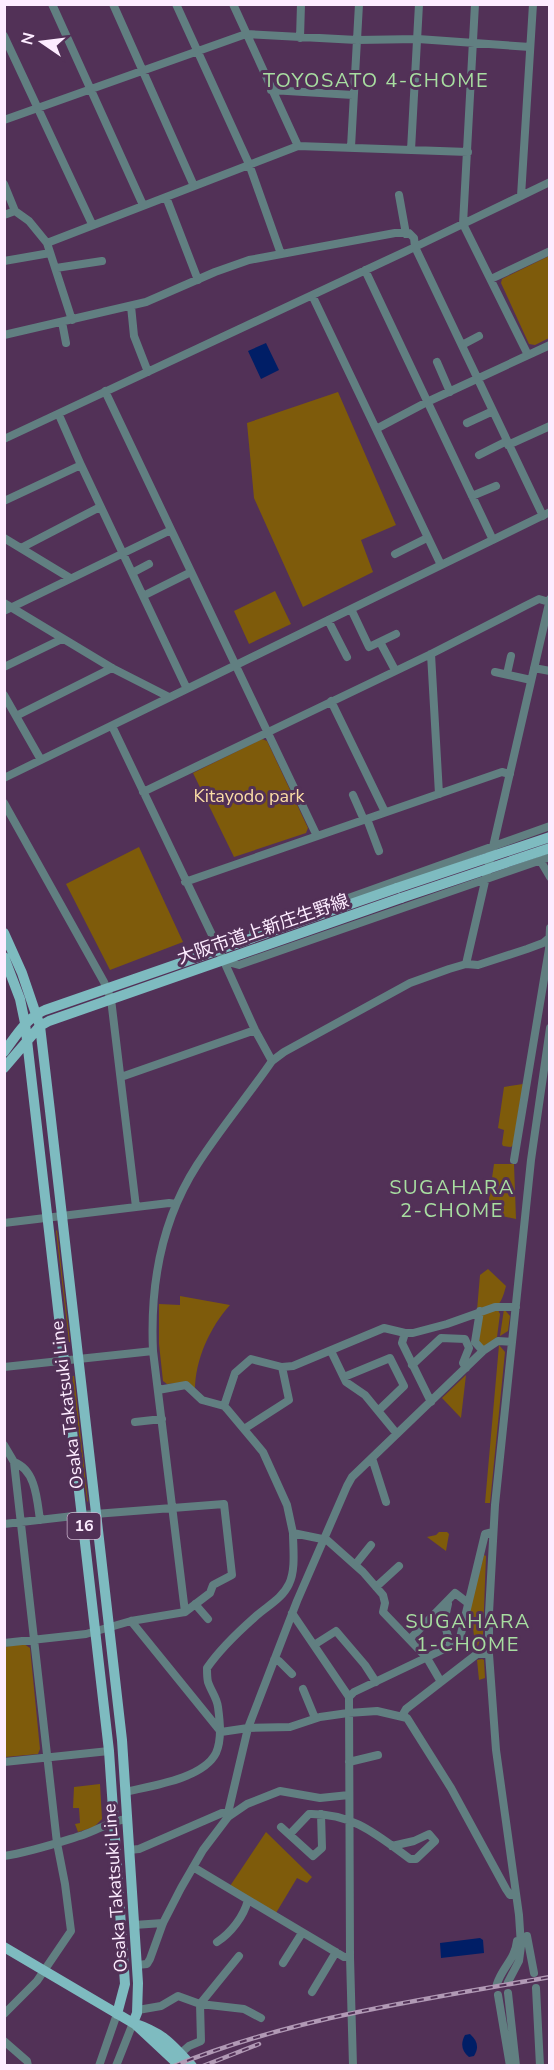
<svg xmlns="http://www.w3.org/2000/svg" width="554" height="2070" viewBox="0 0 554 2070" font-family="'Nunito Sans','Noto Sans JP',sans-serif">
<rect width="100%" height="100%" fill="#523157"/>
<path fill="#7e5b0b" d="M549 256V338L535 345 529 344 501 283 502 279Z
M338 392 396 525 361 540 373 572 303 607 254 498 247 423Z
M275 591 291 624 249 644 234 611Z
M262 739 267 741 308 828 306 833 234 857 193 773Z
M139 847 183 942 110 970 66 884Z
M523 1084 513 1145 511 1147 503 1146 502 1144 504 1130 498 1128 504 1087Z
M494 1164H514L516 1219 487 1213Z
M57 1230 70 1342H69L56 1231Z
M488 1269 506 1286C500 1309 498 1305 477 1310L480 1275Z
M180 1296 230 1305C210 1327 195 1360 195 1390L188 1382 167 1384 163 1381 159 1344V1304L180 1305Z
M497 1308 500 1314 497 1337 485 1346H482L478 1340 480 1315Z
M504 1309 510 1316 508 1331 500 1336Z
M499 1345 505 1352 490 1503H485Z
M466 1375 461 1418 442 1398Z
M72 1376H74L88 1502 87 1501Z
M439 1532H447L449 1534 446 1551 427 1537 436 1535Z
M484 1555 486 1556 483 1634 476 1650 470 1607Z
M24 1644 30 1648 40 1749 38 1754 5 1757 4 1647Z
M482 1659 484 1660 485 1678 479 1680 477 1660Z
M100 1784 102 1819 94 1827 78 1832 75 1824 80 1823 79 1808H73L74 1787Z
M266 1832 312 1877 307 1883 297 1878 276 1913 230 1886Z"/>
<path fill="#001e66" d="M266 343 279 370 261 379 248 351Z
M480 1938 483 1940 484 1953 441 1958 440 1943Z
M470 2034C478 2041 479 2048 474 2056L469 2057C462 2051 460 2044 465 2035Z"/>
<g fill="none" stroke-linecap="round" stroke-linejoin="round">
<path stroke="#617f81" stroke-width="8" d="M52 4 143 205
M113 4 194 186
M176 4 249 164 281 254
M233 4 298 146
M475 4 463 224 528 355
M4 36 92 224
M300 38 301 4
M271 90 353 95
M4 120 246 34 357 40 418 39 530 47
M351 147 359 4
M411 150 419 4
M4 184 15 211 29 221 47 243 72 320
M399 195 406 234
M521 196 533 4
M166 197 198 280
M4 215 15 211
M47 243 298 146 468 152
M4 261 50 253
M56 268 102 261
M365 270 493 540
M491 279 550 251
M312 295 441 565
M131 306 134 336 148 372
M62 322 66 343
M4 335 146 302 215 272 249 260 395 233H409L414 238 415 247 543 516
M462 345 479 336
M437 362 450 392
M105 391 317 836
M59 415 81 465 187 689
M467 423 493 411
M376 429 427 402 550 345
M4 439 415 247 550 182
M508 445 550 426
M479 455 507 441
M472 496 496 486
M4 501 81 465
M4 538 70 578
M21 548 100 507
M395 554 427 538
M132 573 149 564
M143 596 191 572
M4 603 112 668 169 697
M351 609 369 647 396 634
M4 611 171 530
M328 620 347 657
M380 642 395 670
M431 654 439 794
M4 667 62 639
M534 668 550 671
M495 672 531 680
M507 674 511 656
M4 695 41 760
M331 701 385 812
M16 716 112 668
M112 726 213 937 255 1030 272 1061
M4 778 550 512
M143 792 431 654 525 606 539 599 549 602
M353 795 364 820
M4 803 104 982 111 999 136 1207
M367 819 379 851
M540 860 550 877
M185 882 502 772 510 774
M253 932 550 826
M224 961 239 965 550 857
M466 964 550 599
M121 1077 255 1030
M514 1160 549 949 550 928
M4 1223 169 1203 176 1204
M480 1311 475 1342 483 1351
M405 1333 402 1343 431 1402
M331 1351 346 1382 365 1395 397 1434
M412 1365 441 1338 465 1339 469 1348 463 1363 466 1368
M4 1367 153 1351
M344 1377 390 1358 404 1386 379 1410
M158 1390 186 1385 202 1400 224 1406 227 1409 263 1452 287 1505 293 1533 327 1540 363 1572 383 1595 385 1603 383 1612 427 1658 441 1682
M224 1406 235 1373 251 1359 282 1367 293 1366 384 1328 405 1333H413L447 1324 495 1307H516
M135 1422 162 1419
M244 1429 289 1400 282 1367
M4 1445 14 1462 57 1843 65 1884 71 1931 37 1981 4 2014
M372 1458 386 1502
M14 1462C36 1470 37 1500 40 1520
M4 1524 82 1515 224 1504 232 1575 213 1585 210 1593 185 1612
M355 1565 371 1545
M376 1587 399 1566
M195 1604 208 1619
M448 1604 444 1622 451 1647
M292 1613 349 1697
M131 1621 221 1732
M410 1639 455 1593 468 1603
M4 1643 86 1634 131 1621 185 1612 153 1351C150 1286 161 1221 197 1165 220 1129 248 1096 272 1061L284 1052 410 983 449 969 466 964 478 965 527 949 543 943 549 938
M314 1645 336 1631 365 1665 376 1682
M274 1660 279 1661 292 1674
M303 1689 315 1718
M402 1716 406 1709 477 1654H489
M221 1732 248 1728 290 1727 320 1717 348 1713 377 1711 407 1718 451 1788 506 1889 510 1895H515
M4 1762 109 1751
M349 1762 378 1755
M125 1792C150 1786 203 1779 216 1753 222 1739 220 1722 218 1707 217 1698 211 1691 208 1682 207 1678 207 1672 207 1668 220 1649 238 1632 255 1617 267 1606 282 1599 289 1584 296 1570 293 1548 293 1533
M228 1813 248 1728 297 1601 347 1486 352 1477 483 1351 498 1341 512 1342
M281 1827 313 1856 322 1848 321 1814
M290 1834 309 1814C352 1813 376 1834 410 1859H416L435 1841 429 1834 414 1841 392 1846
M129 1850 139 1849 222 1813H228V1816
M4 1856C31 1852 57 1843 83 1835 98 1830 110 1821 127 1819
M193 1867 344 1957H350
M134 1925 163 1923
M527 1936 534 1973
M217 1942C231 1933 244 1916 248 1900
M283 1963 302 1933
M137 1965 147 1964 150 1959 163 1923 181 1888 203 1850 228 1817 247 1804 280 1791 320 1798 349 1795
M508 1982 519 1961 521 1946 519 1915 496 1750 489 1654V1613L495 1505 531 1160 550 1028
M497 1984C502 1967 515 1960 517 1941
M536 1988 540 2066
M312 1992 336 1952
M508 1993 516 2066
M498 1995 510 2066
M138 2010 161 2006 178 1996 200 2004 244 2009 261 2018
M4 2041 27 2061 28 2066
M181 2053 189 2046 201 2041 200 2004 239 1956
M99 2066 117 2014
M116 2066 133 2023
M353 2066 350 1957 349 1697 354 1692 459 1642 485 1534 493 1532"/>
<path stroke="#7ebbc0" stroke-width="10" d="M4 933 22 973 40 1026 50 1111 122 1740 138 1983 137 2013 133 2023
M4 957 20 999 25 1023 109 1751 125 1984 117 2014
M4 1052C16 1036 26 1018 45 1010L397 888
M4 1068 40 1026 49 1021 401 898
M4 1947 133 2023C163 2033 171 2043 192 2066
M136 2025 180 2066"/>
<g stroke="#b199b5" stroke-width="4.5">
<path id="rail" d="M174 2066C294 2017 422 2000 550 1977
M203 2066 259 2044"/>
</g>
<use href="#rail" stroke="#523157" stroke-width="2" stroke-dasharray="7" stroke-linecap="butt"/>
<path stroke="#7ebbc0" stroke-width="10" d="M397 888 550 837
M401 898 550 848"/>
</g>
<g text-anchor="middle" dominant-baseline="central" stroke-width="6" stroke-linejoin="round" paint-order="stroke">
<rect fill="#523157" stroke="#cab4cd" stroke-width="1.5" x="67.5" y="1513" width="33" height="26" rx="4.5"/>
<g font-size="16" font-weight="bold" fill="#fdecff">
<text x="84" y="1526">16</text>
</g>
<g font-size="18" fill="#fbdda6" stroke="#523157">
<text x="249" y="796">Kitayodo park</text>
</g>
<g font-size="18" fill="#fdecff" stroke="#523157">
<text transform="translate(263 929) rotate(-19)">大阪市道上新庄生野線</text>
<text transform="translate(67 1405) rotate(-97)">Osaka Takatsuki Line</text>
<text transform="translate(115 1888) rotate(-94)">Osaka Takatsuki Line</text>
</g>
<g font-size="20" letter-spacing="1.5" fill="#a8dea1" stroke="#523157">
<text x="376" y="80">TOYOSATO 4-CHOME</text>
<text x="452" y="1187">SUGAHARA<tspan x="452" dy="23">2-CHOME</tspan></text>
<text x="468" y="1621">SUGAHARA<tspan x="468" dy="23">1-CHOME</tspan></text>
</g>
</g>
<rect width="554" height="2070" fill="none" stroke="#fdecff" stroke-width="12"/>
<g transform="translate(42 42) rotate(284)" stroke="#523157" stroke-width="4.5" paint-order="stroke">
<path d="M0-4.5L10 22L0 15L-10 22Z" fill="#fdecff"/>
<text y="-9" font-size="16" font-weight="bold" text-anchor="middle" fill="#fdecff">N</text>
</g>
</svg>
